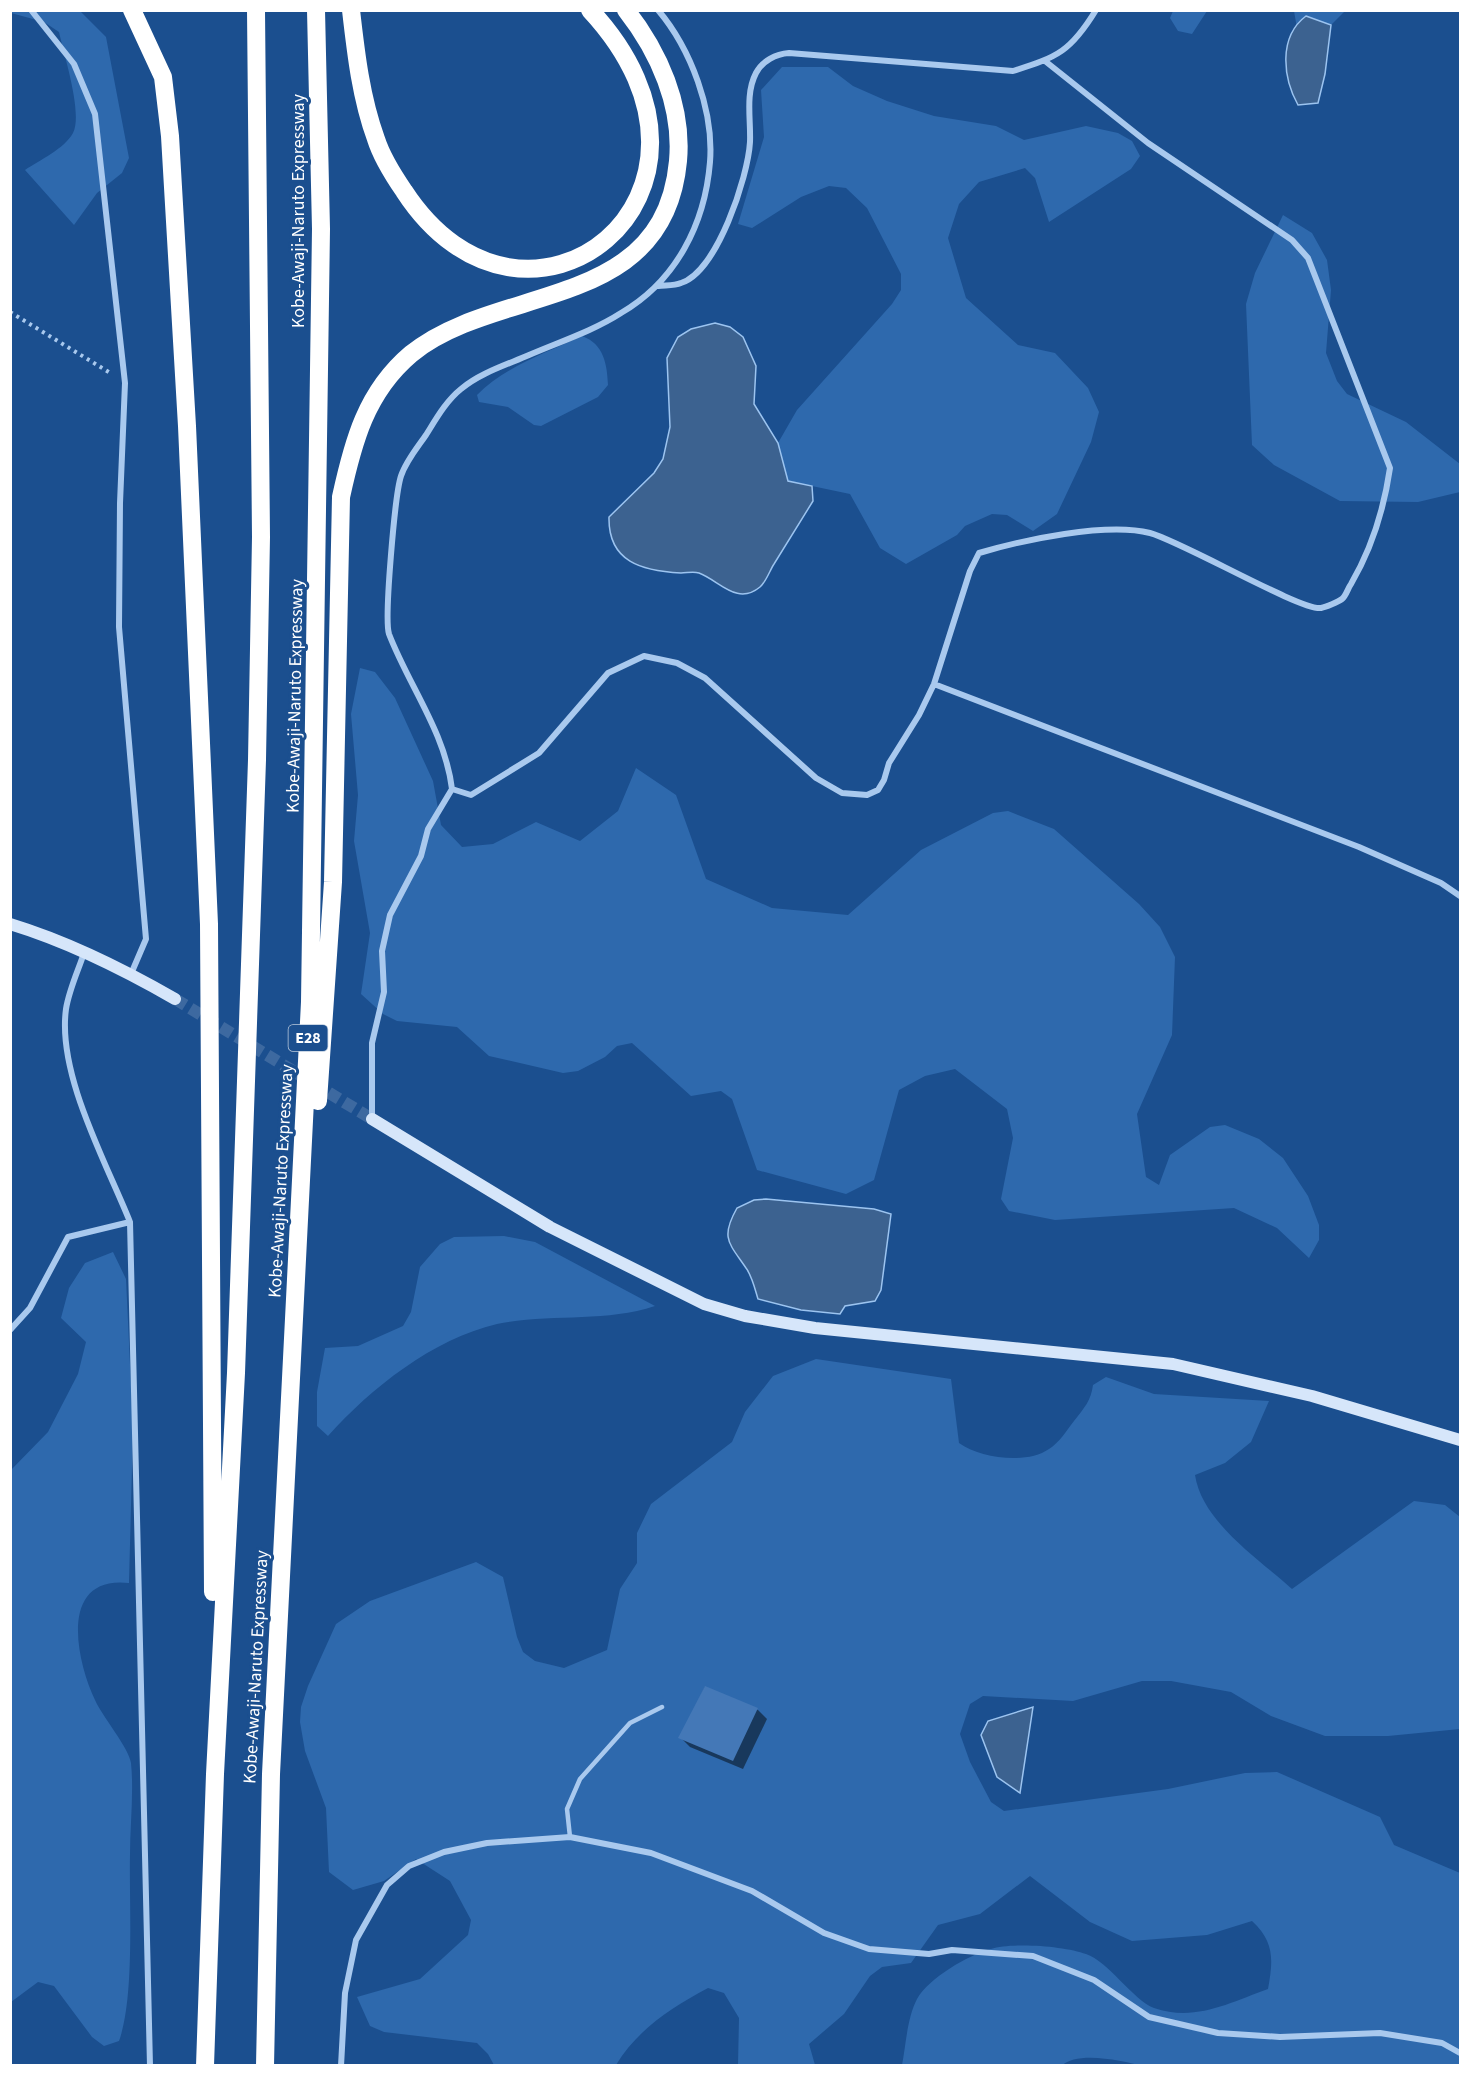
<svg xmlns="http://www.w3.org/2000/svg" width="1471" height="2076" viewBox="0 0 1471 2076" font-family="'Source Sans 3',sans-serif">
<rect width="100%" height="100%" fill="#1b4f8f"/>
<path fill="#2e69ad" d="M11 10 80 11 106 37 129 158 122 173 97 193 74 225 25 170C40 160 64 149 73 133 83 114 64 55 59 32L44 22 11 13Z
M1173 11V10L1207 11 1192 34 1178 31 1170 18Z
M1294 11H1345L1328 28 1298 34Z
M782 67H828L853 86 887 101 934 116 996 126 1024 140 1086 126 1118 133 1132 141 1140 156 1131 169 1049 222 1035 178 1025 168 979 182 959 204 948 238 966 298 1018 345 1055 353 1088 388 1099 412 1091 442 1057 514 1033 531 1007 515 992 514 965 526 957 535 906 564 880 548 850 494 788 481 778 443 797 410 892 304 901 290V274L867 208 846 188 829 186 801 197 752 228 738 224 764 137 761 90Z
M1283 215 1312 233 1327 260 1331 290 1326 353 1337 381 1347 394 1406 422 1460 464V492L1418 502 1340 501 1274 465 1252 445 1246 304 1255 273Z
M582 336C604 344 607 364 608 385L598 397 541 426 534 425 508 407 479 402 477 395C504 367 548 352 582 336Z
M360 668 375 672 395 698 433 781 441 825 462 847 493 844 536 822 580 841 618 811 636 768 676 795 706 879 772 908 848 915 921 850 993 813 1008 811 1054 829 1139 904 1160 927 1175 957 1172 1035 1137 1114 1146 1177 1159 1185 1170 1155 1210 1127 1225 1125 1259 1139 1283 1158 1308 1196 1319 1225V1240L1309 1258 1277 1228 1234 1208 1055 1220 1009 1211 1001 1199 1013 1138 1007 1109 955 1069 925 1076 899 1090 874 1180 846 1194 757 1170 732 1099 721 1091 691 1096 632 1043 617 1046 605 1057 578 1071 563 1073 489 1056 457 1027 397 1021 383 1014 361 994 370 933 354 841 358 795 351 714Z
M504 1236 535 1242 655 1306C604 1323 549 1313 497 1324 433 1339 371 1388 328 1436L317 1426V1392L325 1348 358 1346 403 1326 411 1312 420 1267 440 1244 454 1237Z
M113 1252 126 1279 133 1428 129 1583C58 1575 76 1660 95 1700 102 1716 129 1748 131 1763 134 1793 130 1825 130 1855 129 1905 135 1997 119 2041L104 2046 92 2037 54 1986 38 1982 11 2002V1470L48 1432 78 1374 86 1342 61 1318 69 1288 85 1263Z
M816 1359 951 1379 959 1443C980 1458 1026 1465 1049 1449 1059 1443 1067 1430 1074 1421 1084 1408 1091 1401 1093 1385L1106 1377 1154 1394 1269 1401 1251 1442 1225 1463 1195 1475C1202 1522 1259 1559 1292 1589L1414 1501 1445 1505 1460 1517V1729L1388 1736H1325L1271 1716 1231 1692 1171 1681H1142L1073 1701 983 1696 970 1704 960 1734 970 1762 991 1802 1004 1811 1168 1789 1245 1773 1277 1772 1380 1817 1394 1845 1460 1873V2065L1143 2066C1123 2061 1078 2050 1061 2066L902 2065C906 2045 907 2018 917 1999 929 1978 968 1955 991 1949 1012 1942 1065 1946 1086 1954 1108 1961 1133 2000 1154 2008 1195 2022 1229 2003 1268 1989 1273 1961 1275 1942 1252 1921L1207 1935 1132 1941 1090 1922 1030 1876 980 1914 938 1925 911 1963 882 1967 870 1976 844 2014 809 2044 815 2065H738L739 2018 724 1993 708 1988C671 2008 638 2029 616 2065H494L488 2054 477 2043 384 2032 370 2026 357 1997 420 1979 468 1935 471 1920 450 1881 416 1859 384 1881 353 1890 329 1872 326 1808 305 1751 300 1722 301 1707 308 1686 336 1624 370 1601 476 1562 503 1577 517 1637 523 1652 535 1661 564 1668 607 1650 620 1589 637 1563V1533L651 1504 732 1442 745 1412 773 1376Z"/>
<path fill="#3c6290" stroke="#9cc4f0" stroke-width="1.5" d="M1306 16 1331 25 1325 74 1318 103 1298 105C1283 78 1278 37 1306 16Z
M715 323 730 327 743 337 756 366 754 404 778 443 788 481 812 486 813 501C800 522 787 543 774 564 770 570 766 582 760 587 737 606 720 581 699 573 693 571 687 573 681 573 642 571 608 562 609 517L654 473 663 459 670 427 667 358 678 337 691 329Z
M766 1199 874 1209 891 1214 881 1290 875 1301 845 1306 840 1314 801 1310 758 1299C755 1289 752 1276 746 1268 729 1243 720 1238 737 1208L754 1200Z
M1033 1707 1020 1793 997 1777 981 1735 988 1721Z"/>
<path fill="#0007" d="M705 1687 758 1710 767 1719 743 1769 690 1747 680 1737Z"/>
<path fill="#4478b7" d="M705 1686 758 1708 733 1761 678 1738Z"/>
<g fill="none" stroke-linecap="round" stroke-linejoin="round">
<path stroke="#3d69a0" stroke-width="12" stroke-dasharray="12 6" stroke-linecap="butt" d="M175 999 372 1119"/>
<path stroke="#a9c9ee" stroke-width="4" stroke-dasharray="3 4.5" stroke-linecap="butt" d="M10 312 112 374"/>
<path stroke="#a9c9ee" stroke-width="4.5" d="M570 1837 567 1809 580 1779 630 1723 662 1707"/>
<path stroke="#a9c9ee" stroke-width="6" d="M31 10 74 64 95 114 125 383 120 503 119 627 146 939 131 974
M658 286C665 285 674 286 681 283 717 272 748 177 750 142 751 120 745 94 756 73 762 61 776 54 789 53L1013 71C1058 57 1071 51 1096 10
M934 684 1359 847 1441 883 1460 896
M452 789 471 795 539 753 608 673 644 656 677 663 705 678 816 778 842 793 867 795 878 790 884 780 889 763 919 715 934 684 970 571 979 553C1023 540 1106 522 1150 533 1183 542 1301 611 1321 608 1326 607 1338 602 1342 599 1346 596 1348 588 1351 584 1372 548 1384 509 1390 468L1308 258 1292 240 1148 143 1045 61
M84 953C78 971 69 990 66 1009 57 1074 106 1162 130 1222L150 2066
M372 1119V1043L384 992 382 951 390 915 421 856 428 829 452 789C445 732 409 686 389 634 384 619 395 494 401 476 406 461 417 448 426 435 436 419 446 401 461 389 480 373 506 365 529 355 559 342 593 331 621 313 676 281 705 224 710 162 714 111 691 49 658 10
M10 1330 30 1308 68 1237 130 1222
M341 2066 345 1993 356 1940 387 1885 409 1866 444 1852 487 1843 570 1837 651 1853 752 1891 824 1933 869 1949 929 1954 952 1950 1033 1956 1094 1980 1149 2017 1218 2033 1280 2037 1380 2033 1442 2043 1460 2053"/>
<path stroke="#d6e6fa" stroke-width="12" d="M10 924C69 942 123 969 175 999
M372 1119 550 1227 704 1304 745 1316 815 1328 1173 1364 1312 1396 1460 1440"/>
<path stroke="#fff" stroke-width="18" d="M132 10 163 77 170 136 187 426 209 924 213 1592
M351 10C356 54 361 98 376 139 382 158 393 175 404 191 525 377 761 194 590 10
M318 1101 333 882 341 497C353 442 366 392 411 354 498 283 664 313 678 161 683 106 659 52 626 10
M205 2066 215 1774 236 1373 257 760 261 537 256 10
M265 2066 271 1774 310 1002 321 229 316 10"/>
</g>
<g text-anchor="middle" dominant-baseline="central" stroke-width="6" stroke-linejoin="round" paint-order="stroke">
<rect fill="#1b4f8f" stroke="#bbcadd" stroke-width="1.5" x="288.5" y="1025" width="39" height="26" rx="4.5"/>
<g font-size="16" font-weight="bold" fill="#fff">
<text x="308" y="1038">E28</text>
</g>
<g font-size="18" fill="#fff" stroke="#1b4f8f">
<text transform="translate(298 211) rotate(-90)">Kobe-Awaji-Naruto Expressway</text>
<text transform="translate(295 696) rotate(-89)">Kobe-Awaji-Naruto Expressway</text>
<text transform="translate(281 1181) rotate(-87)">Kobe-Awaji-Naruto Expressway</text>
<text transform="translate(256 1667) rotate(-87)">Kobe-Awaji-Naruto Expressway</text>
</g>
</g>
<rect width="1471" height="2076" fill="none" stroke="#ffffff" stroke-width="24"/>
</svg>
